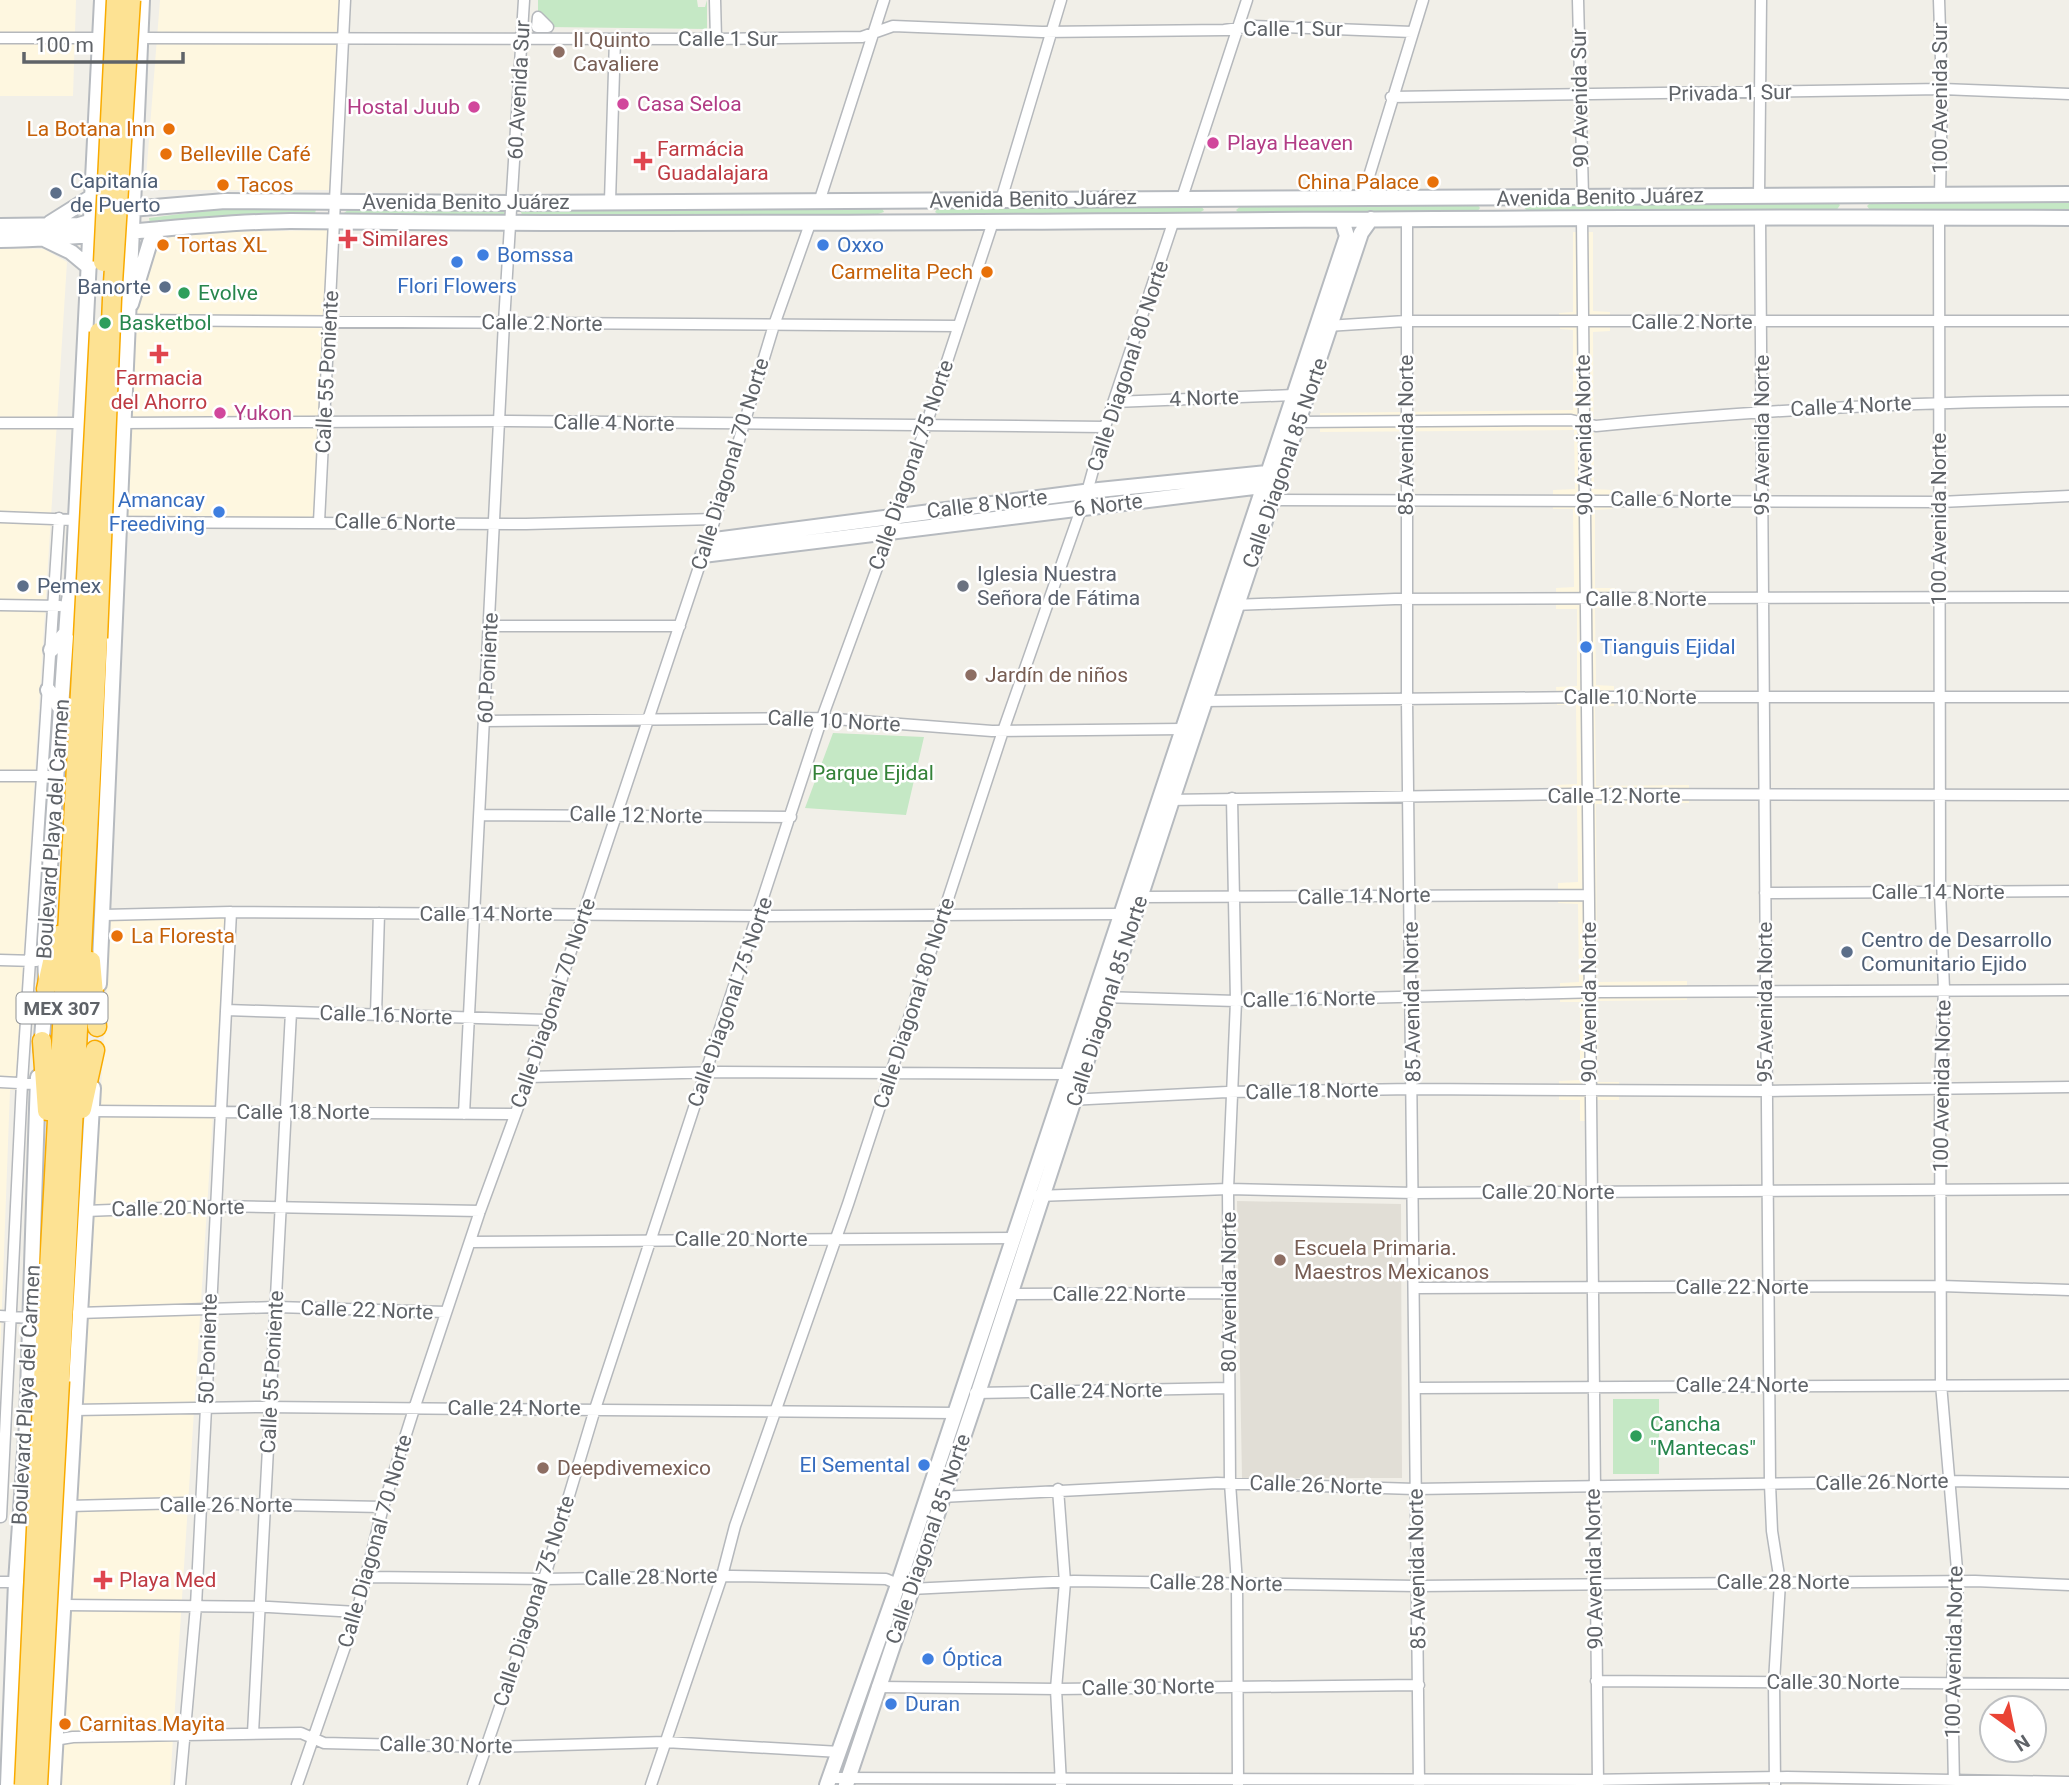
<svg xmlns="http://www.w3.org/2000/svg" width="2069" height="1785" viewBox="0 0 2069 1785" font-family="Roboto,sans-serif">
<rect width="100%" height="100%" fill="#f1efe8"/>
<path fill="#fef7e0" d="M0 0H76L73 96H0Z
M160 0H340L331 190H145Z
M330 230 317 519H127L137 304 154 239 223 232Z
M1573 232H1593V311L1610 312V331L1593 332 1594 489 1612 490V509L1595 510V588H1615V608H1595L1596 685 1614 686V706H1595L1596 786 1689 785V803L1596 804 1597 982 1687 981V1000L1597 1001 1598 1082H1619V1100H1597V1121H1580V1100H1559V1081L1580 1080V1002H1560V983L1579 982 1578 904 1558 903V883L1578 882 1577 804 1556 803V785L1577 784 1576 705H1557L1556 687 1577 686V609H1556V588L1574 587 1573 509H1553V490L1575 489 1574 430 1320 432V413L1573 410V330L1560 329 1559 313 1573 312Z
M0 248 44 249 67 262 15 1090H10L0 1359Z
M226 912 170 1785H61L111 914Z"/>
<path fill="#e1ded6" d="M1237 1201 1401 1204 1402 1478H1242Z"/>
<path fill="#c5e8c5" d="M538 0H697L698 7H705L707 0V29L548 27 538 17Z
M1872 201H2069V210H1870L1867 206Z
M1529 202 1838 203 1840 205 1836 211H1527L1524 207Z
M1477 204 1480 208 1477 212 1239 213 1236 210 1241 206Z
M1137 205 1201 206 1204 210 1199 213 939 215 935 212 938 208Z
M881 206 884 212 878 214 523 216 520 211Z
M226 208H316L315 215 214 216 150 224 149 218Z
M349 209H503L505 214 503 217H347L344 213Z
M833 733 924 737 906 815 805 808Z
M1613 1399H1659V1474H1613Z"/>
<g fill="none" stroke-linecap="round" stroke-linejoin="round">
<g stroke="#b5b8bc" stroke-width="13">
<path id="street" d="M715 0 716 39
M1578 0 1583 196
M1939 0 1942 89 1940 195
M538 17 548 27H537Z
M0 38H104
M137 38 716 39 862 37 893 26 1042 32 1224 30 1254 26 1412 32
M1391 97 1942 89 2069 94
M1759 195 1761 0
M1182 198 1247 0
M820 199 884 0
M1362 199 1423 0
M1001 200 1061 0
M610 201 615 39
M1939 217 1940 892 1944 989 1940 1086 1941 1384 1958 1581 1952 1683 1954 1785
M1582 218 1598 1785
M1760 218 1770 1484 1772 1531 1780 1582 1774 1682 1775 1785
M1407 219V700L1419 1785
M127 320 957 326
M1327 326 1406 321H2069
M1114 402 1294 395
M1298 422 1571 420 1596 426C1753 411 1910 401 2069 401
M0 423H87
M119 423 509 421 1105 427
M1272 500 1940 502 2069 496
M0 517 80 520
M98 522 526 524 715 519
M319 522 345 0
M0 605 60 606
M1233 605 1395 599 2069 597
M490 626H680
M1202 701 1586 697H2069
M485 721 822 718 992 731 1183 729
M0 776H48
M1232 798 1236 1001 1228 1189 1230 1483 1237 1583 1238 1785
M1167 800 1575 794 2069 795
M481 815 791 817
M1765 893 2069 891
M1140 897 1588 895
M104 915 231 912 768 916 1121 914
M0 960 36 961
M1102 997 1236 1001 1601 992 2069 990
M226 1010 546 1020
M376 1015 379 913
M529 1077 720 1072 1068 1074
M0 1082 37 1084
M1069 1100 1227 1092 1413 1089 1766 1091 2069 1087
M91 1111 515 1114
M464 1114 504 322 524 0
M1037 1196 1228 1189 1415 1193 2069 1189
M85 1211 216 1206 480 1211
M470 1242 1013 1238
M1415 1288 1941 1286 2069 1290
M1010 1294 1229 1293
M78 1313 276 1307 446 1312
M0 1316 31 1318
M1416 1388 2069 1385
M975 1393 1229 1388
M73 1410 261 1407 955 1413
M1058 1489 1065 1582 1056 1689 1061 1784
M941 1497 1217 1483 1415 1489 1949 1481 2069 1483
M69 1506 184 1503 383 1507
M1 1517 22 1082 59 518
M365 1577 544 1579 732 1576 886 1579 910 1589 1074 1581 1417 1586 1975 1581 2069 1585
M0 1582H16
M64 1605 269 1607 357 1612
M1596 1681 2069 1684
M877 1687 1056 1689 1419 1685
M253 1733 291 1012
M54 1740 73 1737 301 1733 324 1743 486 1747 665 1742 840 1752
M829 1778 1585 1780 1787 1777 2069 1782
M180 1785 196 1606 231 912
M297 1785 357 1612 383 1507 414 1409 480 1211 529 1077 715 519 774 325 811 221
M473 1785 544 1579 595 1409 822 718 896 516 993 222
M651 1785 722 1576 735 1526 848 1204 1003 731 1087 492 1105 427 1174 220"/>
</g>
<g stroke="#b6babf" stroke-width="18">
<path id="secondary" d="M50 223 93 196
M0 226 79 225 131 209 225 201 513 203 2069 194
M0 240C97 239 192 222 290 221 883 228 1476 214 2069 218
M46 240 71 252 89 267
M131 304 150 242 160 229
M707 541 1099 490 1267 473
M703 555 1262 486
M51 650 66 633
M48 690 61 709
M99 984 142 0
M41 1050 46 989 45 940 68 606 73 578 102 0
M8 1785 16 1582 27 1423 38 1077
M53 1785 93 1088
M827 1785 899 1582 1347 236 1342 220
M846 1785 978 1393 1172 800 1361 233 1371 219"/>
</g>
<g stroke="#f9ab00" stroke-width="21">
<path id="highway" d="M91 961 97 1027
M46 989 58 935
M42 1041 47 1111
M82 1109 95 1050
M43 1380 83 636
M60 1381 98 638"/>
</g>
<use href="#street" stroke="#fff" stroke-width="10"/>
<use href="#secondary" stroke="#fff" stroke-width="14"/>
<use href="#highway" stroke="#fde293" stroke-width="18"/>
<g stroke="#f9ab00" stroke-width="21" stroke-linecap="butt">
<path id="highway-bridge" d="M103 262 116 0
M83 636 99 332
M98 638 112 299 131 0
M24 1785 43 1380
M38 1785 60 1381"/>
</g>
<use href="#highway-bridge" stroke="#fde293" stroke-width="18"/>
</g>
<g fill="#8d6e63" stroke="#fff" stroke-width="2.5">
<circle cx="559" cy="52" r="7"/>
<circle cx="971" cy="675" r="7"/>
<circle cx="1280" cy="1260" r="7"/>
<circle cx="543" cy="1468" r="7"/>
</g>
<g fill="#d1479c" stroke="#fff" stroke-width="2.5">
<circle cx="623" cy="104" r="7"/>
<circle cx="474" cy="107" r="7"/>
<circle cx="1213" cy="143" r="7"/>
<circle cx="220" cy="413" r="7"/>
</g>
<g fill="#e8710a" stroke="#fff" stroke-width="2.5">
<circle cx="169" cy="129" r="7"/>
<circle cx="166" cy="154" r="7"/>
<circle cx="1433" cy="182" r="7"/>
<circle cx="223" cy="185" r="7"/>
<circle cx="163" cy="245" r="7"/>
<circle cx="987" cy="272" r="7"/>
<circle cx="117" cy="936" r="7"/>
<circle cx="65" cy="1724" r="7"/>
</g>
<g fill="#e0444e" stroke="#fff" stroke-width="2.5">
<path d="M639.5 150.5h7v7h7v7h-7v7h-7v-7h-7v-7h7z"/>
<path d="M344.5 228.5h7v7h7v7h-7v7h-7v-7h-7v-7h7z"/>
<path d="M155.5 343.5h7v7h7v7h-7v7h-7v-7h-7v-7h7z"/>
<path d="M99.5 1569.5h7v7h7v7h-7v7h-7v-7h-7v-7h7z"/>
</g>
<g fill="#5c6f8a" stroke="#fff" stroke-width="2.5">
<circle cx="56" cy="193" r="7"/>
<circle cx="165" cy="287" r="7"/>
<circle cx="23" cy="586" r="7"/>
<circle cx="1847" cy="952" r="7"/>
</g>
<g fill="#3f7fe0" stroke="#fff" stroke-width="2.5">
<circle cx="823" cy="245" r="7"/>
<circle cx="483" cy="255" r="7"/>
<circle cx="457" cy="262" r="7"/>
<circle cx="219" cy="512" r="7"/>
<circle cx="1586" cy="647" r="7"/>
<circle cx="924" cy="1465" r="7"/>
<circle cx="928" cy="1659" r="7"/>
<circle cx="891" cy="1704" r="7"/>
</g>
<g fill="#2e9e5b" stroke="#fff" stroke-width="2.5">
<circle cx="184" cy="293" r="7"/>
<circle cx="105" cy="323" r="7"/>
<circle cx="1636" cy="1436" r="7"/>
</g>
<circle fill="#6b7280" stroke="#fff" stroke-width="2.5" cx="963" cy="586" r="7"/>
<g text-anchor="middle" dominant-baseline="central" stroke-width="5" stroke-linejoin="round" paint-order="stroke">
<rect fill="#fff" stroke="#8f9295" stroke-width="2" x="16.5" y="992.5" width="91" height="31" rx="5"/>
<g font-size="19" font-weight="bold" fill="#5f6368">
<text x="62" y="1008">MEX 307</text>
</g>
<g font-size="21" fill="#5f6368" stroke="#fff">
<text x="1293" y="29">Calle 1 Sur</text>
<text x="728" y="39">Calle 1 Sur</text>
<text transform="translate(519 90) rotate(-87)">60 Avenida Sur</text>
<text transform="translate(1730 93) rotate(-1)">Privada 1 Sur</text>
<text transform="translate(1580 98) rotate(-91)">90 Avenida Sur</text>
<text transform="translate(1940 98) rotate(-90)">100 Avenida Sur</text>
<text transform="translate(1600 197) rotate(-1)">Avenida Benito Juárez</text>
<text transform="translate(1033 199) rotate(-1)">Avenida Benito Juárez</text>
<text x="466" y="202">Avenida Benito Juárez</text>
<text x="1692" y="322">Calle 2 Norte</text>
<text transform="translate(542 323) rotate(1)">Calle 2 Norte</text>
<text transform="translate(1128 366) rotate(-72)">Calle Diagonal 80 Norte</text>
<text transform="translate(327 372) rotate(-87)">Calle 55 Poniente</text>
<text transform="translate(1204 398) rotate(-2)">4 Norte</text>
<text transform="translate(1851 406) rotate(-3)">Calle 4 Norte</text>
<text transform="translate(614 423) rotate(1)">Calle 4 Norte</text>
<text transform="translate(1406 435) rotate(-90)">85 Avenida Norte</text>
<text transform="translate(1584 435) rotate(-91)">90 Avenida Norte</text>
<text transform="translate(1762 435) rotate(-90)">95 Avenida Norte</text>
<text transform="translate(1285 463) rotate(-71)">Calle Diagonal 85 Norte</text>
<text transform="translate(730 464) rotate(-73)">Calle Diagonal 70 Norte</text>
<text transform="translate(911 465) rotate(-71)">Calle Diagonal 75 Norte</text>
<text x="1671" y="499">Calle 6 Norte</text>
<text transform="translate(987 504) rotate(-7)">Calle 8 Norte</text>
<text transform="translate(1108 505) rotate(-7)">6 Norte</text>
<text transform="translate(1939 519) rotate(-90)">100 Avenida Norte</text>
<text transform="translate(395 522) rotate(1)">Calle 6 Norte</text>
<text x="1646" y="599">Calle 8 Norte</text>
<text transform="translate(488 668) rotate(-87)">60 Poniente</text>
<text x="1630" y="697">Calle 10 Norte</text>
<text transform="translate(834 721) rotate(3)">Calle 10 Norte</text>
<text x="1614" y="796">Calle 12 Norte</text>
<text transform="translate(636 815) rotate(1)">Calle 12 Norte</text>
<text transform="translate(53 829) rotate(-86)">Boulevard Playa del Carmen</text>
<text x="1938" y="892">Calle 14 Norte</text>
<text transform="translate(1364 896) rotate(-1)">Calle 14 Norte</text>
<text x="486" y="914">Calle 14 Norte</text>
<text transform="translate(1309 999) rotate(-1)">Calle 16 Norte</text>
<text transform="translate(1107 1001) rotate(-72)">Calle Diagonal 85 Norte</text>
<text transform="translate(730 1002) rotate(-71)">Calle Diagonal 75 Norte</text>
<text transform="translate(1412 1002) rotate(-91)">85 Avenida Norte</text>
<text transform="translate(1589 1002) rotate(-90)">90 Avenida Norte</text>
<text transform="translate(1765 1002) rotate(-90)">95 Avenida Norte</text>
<text transform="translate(553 1003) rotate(-71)">Calle Diagonal 70 Norte</text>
<text transform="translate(914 1003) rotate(-72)">Calle Diagonal 80 Norte</text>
<text transform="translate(386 1015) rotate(2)">Calle 16 Norte</text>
<text transform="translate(1942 1086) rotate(-89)">100 Avenida Norte</text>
<text transform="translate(1312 1091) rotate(-1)">Calle 18 Norte</text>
<text x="303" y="1112">Calle 18 Norte</text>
<text x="1548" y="1192">Calle 20 Norte</text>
<text transform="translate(178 1208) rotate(-1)">Calle 20 Norte</text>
<text x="741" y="1239">Calle 20 Norte</text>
<text x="1742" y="1287">Calle 22 Norte</text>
<text transform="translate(1229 1292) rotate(-90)">80 Avenida Norte</text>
<text x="1119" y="1294">Calle 22 Norte</text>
<text transform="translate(367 1310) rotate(2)">Calle 22 Norte</text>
<text transform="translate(208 1349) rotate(-88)">50 Poniente</text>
<text transform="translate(272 1372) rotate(-87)">Calle 55 Poniente</text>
<text x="1742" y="1385">Calle 24 Norte</text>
<text transform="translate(1096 1391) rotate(-1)">Calle 24 Norte</text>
<text transform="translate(26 1395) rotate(-87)">Boulevard Playa del Carmen</text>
<text x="514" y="1408">Calle 24 Norte</text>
<text transform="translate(1882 1482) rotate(-1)">Calle 26 Norte</text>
<text transform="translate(1316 1485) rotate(2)">Calle 26 Norte</text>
<text x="226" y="1505">Calle 26 Norte</text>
<text transform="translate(928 1539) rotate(-71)">Calle Diagonal 85 Norte</text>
<text transform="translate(375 1541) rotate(-74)">Calle Diagonal 70 Norte</text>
<text transform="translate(1417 1569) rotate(-91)">85 Avenida Norte</text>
<text transform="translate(1594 1569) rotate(-91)">90 Avenida Norte</text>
<text transform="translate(651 1577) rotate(-1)">Calle 28 Norte</text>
<text x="1783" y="1582">Calle 28 Norte</text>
<text transform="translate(1216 1583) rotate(1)">Calle 28 Norte</text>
<text transform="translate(534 1601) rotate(-72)">Calle Diagonal 75 Norte</text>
<text transform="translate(1954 1652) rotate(-89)">100 Avenida Norte</text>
<text x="1833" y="1682">Calle 30 Norte</text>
<text transform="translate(1148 1687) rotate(-1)">Calle 30 Norte</text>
<text transform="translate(446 1745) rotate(1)">Calle 30 Norte</text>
</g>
<g font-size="21" fill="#785e54" stroke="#fff" text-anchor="start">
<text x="573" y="40">Il Quinto<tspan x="573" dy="24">Cavaliere</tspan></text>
<text x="985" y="675">Jardín de niños</text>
<text x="1294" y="1248">Escuela Primaria.<tspan x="1294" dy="24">Maestros Mexicanos</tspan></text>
<text x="557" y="1468">Deepdivemexico</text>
</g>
<g font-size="21" fill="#b23c85" stroke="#fff" text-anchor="start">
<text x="637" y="104">Casa Seloa</text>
<text x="460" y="107" text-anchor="end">Hostal Juub</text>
<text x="1227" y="143">Playa Heaven</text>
<text x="234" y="413">Yukon</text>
</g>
<g font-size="21" fill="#c56008" stroke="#fff" text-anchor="start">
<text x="155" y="129" text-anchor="end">La Botana Inn</text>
<text x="180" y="154">Belleville Café</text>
<text x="1419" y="182" text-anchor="end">China Palace</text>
<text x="237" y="185">Tacos</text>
<text x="177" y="245">Tortas XL</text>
<text x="973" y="272" text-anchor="end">Carmelita Pech</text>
<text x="131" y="936">La Floresta</text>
<text x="79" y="1724">Carnitas Mayita</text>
</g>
<g font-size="21" fill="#be3a42" stroke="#fff" text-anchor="start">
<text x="657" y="149">Farmácia<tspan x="657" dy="24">Guadalajara</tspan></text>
<text x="362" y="239">Similares</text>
<text x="159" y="378" text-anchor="middle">Farmacia<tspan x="159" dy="24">del Ahorro</tspan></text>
<text x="119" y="1580">Playa Med</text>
</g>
<g font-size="21" fill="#4e5e75" stroke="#fff" text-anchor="start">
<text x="70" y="181">Capitanía<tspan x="70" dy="24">de Puerto</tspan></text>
<text x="151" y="287" text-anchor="end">Banorte</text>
<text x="37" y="586">Pemex</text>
<text x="1861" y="940">Centro de Desarrollo<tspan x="1861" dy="24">Comunitario Ejido</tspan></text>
</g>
<g font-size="21" fill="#366cbe" stroke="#fff" text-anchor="start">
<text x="837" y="245">Oxxo</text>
<text x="497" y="255">Bomssa</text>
<text x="457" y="286" text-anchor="middle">Flori Flowers</text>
<text x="205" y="500" text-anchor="end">Amancay<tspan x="205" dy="24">Freediving</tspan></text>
<text x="1600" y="647">Tianguis Ejidal</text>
<text x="910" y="1465" text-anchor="end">El Semental</text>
<text x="942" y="1659">Óptica</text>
<text x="905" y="1704">Duran</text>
</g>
<g font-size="21" fill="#27864d" stroke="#fff" text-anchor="start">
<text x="198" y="293">Evolve</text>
<text x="119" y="323">Basketbol</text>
<text x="1650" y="1424">Cancha<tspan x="1650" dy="24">"Mantecas"</tspan></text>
</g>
<g font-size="21" fill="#5b616d" stroke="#fff" text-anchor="start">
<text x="977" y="574">Iglesia Nuestra<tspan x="977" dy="24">Señora de Fátima</tspan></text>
</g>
<g font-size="21" fill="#348238" stroke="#fff">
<text x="873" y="773">Parque Ejidal</text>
</g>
</g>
<g transform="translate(2013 1729) rotate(147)"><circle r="33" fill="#ffffff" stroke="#bfc1c3" stroke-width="2"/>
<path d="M0-5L12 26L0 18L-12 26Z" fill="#ea4335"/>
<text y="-10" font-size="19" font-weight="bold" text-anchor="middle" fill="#5f6368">N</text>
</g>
<path d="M24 52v10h159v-10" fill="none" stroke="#5f6368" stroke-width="3.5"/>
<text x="35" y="52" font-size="21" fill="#5f6368" stroke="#ffffff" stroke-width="5" paint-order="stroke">100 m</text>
</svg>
